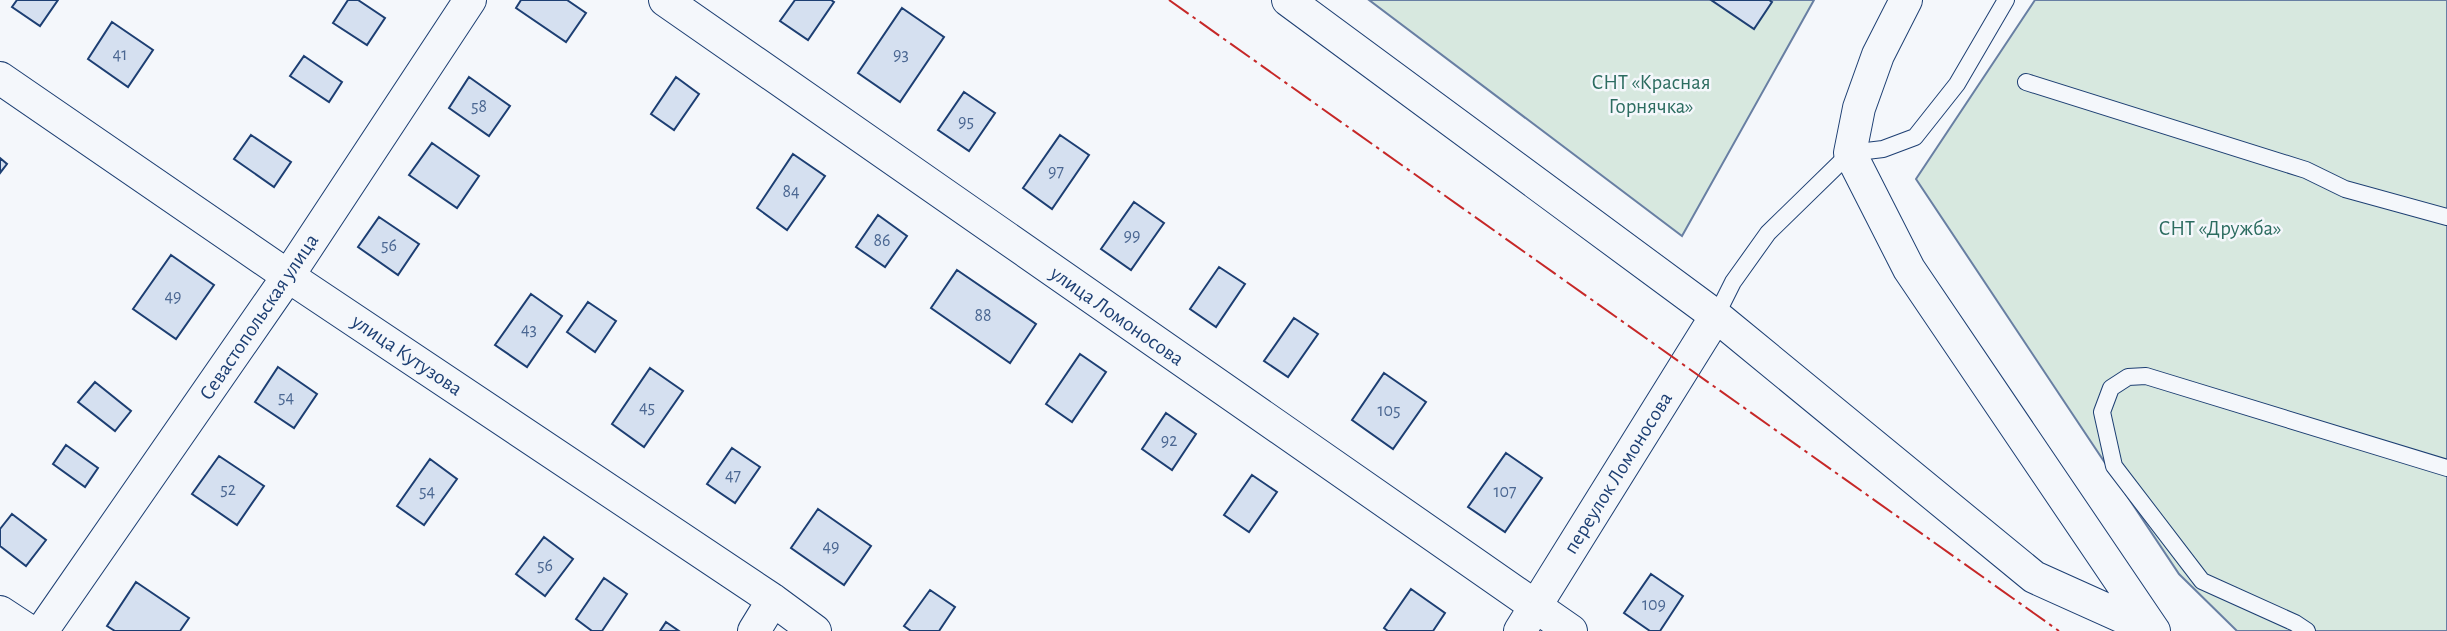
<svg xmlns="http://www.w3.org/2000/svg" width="2447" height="631" viewBox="0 0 2447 631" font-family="'Alegreya Sans',sans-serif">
<rect width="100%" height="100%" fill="#f4f7fb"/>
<path fill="#d7e8df" stroke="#687fa3" stroke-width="2" d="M1369 0H1814L1682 236Z
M2035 0H2447V631H2237L2179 574 1916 179Z"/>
<path fill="#d5e0f0" stroke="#1d3f73" stroke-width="2" d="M17 0H58L40 26 12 7Z
M348 0H358L385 18 367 45 333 23Z
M521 0H567L586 13 566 42 516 8Z
M795 0H831L834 2 808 40 780 21Z
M1711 0H1769L1772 2 1754 29Z
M902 8 944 37 900 102 858 73Z
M112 22 153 50 128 87 88 59Z
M304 56 342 82 329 102 290 76Z
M469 77 510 106 489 136 449 108Z
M676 77 699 94 674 130 651 114Z
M964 92 995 113 969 151 938 130Z
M251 135 291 162 274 187 234 159Z
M1060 135 1089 155 1052 209 1023 188Z
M432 143 479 176 457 208 409 175Z
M793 154 825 176 787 230 757 208Z
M0 158 7 164 0 173Z
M1134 202 1164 223 1131 270 1101 249Z
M878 215 907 236 885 267 856 247Z
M379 217 419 244 398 275 358 247Z
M171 255 214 285 176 339 133 309Z
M1219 267 1245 284 1216 327 1190 309Z
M957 270 1036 324 1010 363 931 308Z
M531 294 562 316 527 367 495 345Z
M588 302 616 321 595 352 567 332Z
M1294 318 1318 334 1288 377 1264 361Z
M1080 354 1106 372 1072 422 1046 404Z
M278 367 317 394 294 428 255 402Z
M650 368 683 391 644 447 612 424Z
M1384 373 1426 402 1393 449 1352 420Z
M95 382 131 411 115 431 78 402Z
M1166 413 1196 434 1172 470 1142 449Z
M66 445 98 468 85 487 53 464Z
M732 448 760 467 735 503 707 484Z
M1506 453 1542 478 1505 532 1468 507Z
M219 456 264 486 237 525 192 494Z
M430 459 457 479 424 525 397 506Z
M1252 475 1277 492 1249 532 1224 515Z
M818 509 871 546 844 585 791 548Z
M12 514 46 540 26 566 0 546V529Z
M544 537 573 559 545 596 516 574Z
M1651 574 1683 596 1660 631H1650L1624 613Z
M604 578 627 594 602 631H592L576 619Z
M136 582 189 618 180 631H115L107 626Z
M1411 589 1445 613 1433 631H1388L1384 628Z
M930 590 955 607 939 631H911L904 626Z
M666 622 679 631H660Z"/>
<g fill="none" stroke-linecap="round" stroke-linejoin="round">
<g stroke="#1d3f73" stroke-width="18">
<path id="service" d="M2026 82 2306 170 2345 189 2447 217
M1716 316 1733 282 1768 233 1850 153 1883 149 1915 137 1957 84 2006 0
M2307 631 2295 623 2202 581 2114 466 2102 412 2111 388 2128 377 2146 376 2447 468"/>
</g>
<g stroke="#1d3f73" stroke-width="34">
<path id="minor" d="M665 0 1571 631
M1288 0 1716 316 2034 577 2154 631
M1906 0 1878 55 1859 108 1850 153 1909 269 2154 631
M0 78 288 276 773 600 815 631
M0 612 29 631
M42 631 288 276 470 0
M754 631 773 600
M1520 631 1716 316"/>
</g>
<use href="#service" stroke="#f4f7fb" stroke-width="16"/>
<use href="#minor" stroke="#f4f7fb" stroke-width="32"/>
<path stroke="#c62828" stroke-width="2" stroke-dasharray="24 5 3.5 5" stroke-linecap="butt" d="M1169 0 2059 631"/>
</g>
<g text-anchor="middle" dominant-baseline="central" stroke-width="5" stroke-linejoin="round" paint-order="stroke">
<g font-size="18" fill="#4b6792">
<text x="120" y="55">41</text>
<text x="901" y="55">93</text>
<text x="479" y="107">58</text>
<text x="966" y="122">95</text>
<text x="1056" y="172">97</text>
<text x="791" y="192">84</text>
<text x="1132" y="236">99</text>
<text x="882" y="241">86</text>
<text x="389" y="246">56</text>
<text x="173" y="297">49</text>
<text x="983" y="316">88</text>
<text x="529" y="330">43</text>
<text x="286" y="398">54</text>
<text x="647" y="408">45</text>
<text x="1389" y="411">105</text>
<text x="1169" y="441">92</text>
<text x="733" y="476">47</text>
<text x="228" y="490">52</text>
<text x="427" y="492">54</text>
<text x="1505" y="492">107</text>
<text x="831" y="547">49</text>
<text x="545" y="566">56</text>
<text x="1654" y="605">109</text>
</g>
<g font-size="21" fill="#2c6c60" stroke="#f4f7fb">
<text x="1651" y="82">СНТ «Красная<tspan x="1651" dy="24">Горнячка»</tspan></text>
<text x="2220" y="228">СНТ «Дружба»</text>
</g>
<g font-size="21" fill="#1d3f73" stroke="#f4f7fb">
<text transform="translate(1117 316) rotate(35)">улица Ломоносова</text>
<text transform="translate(259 317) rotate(-56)">Севастопольская улица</text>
<text transform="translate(407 355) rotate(34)">улица Кутузова</text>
<text transform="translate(1618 473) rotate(-58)">переулок Ломоносова</text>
</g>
</g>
</svg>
